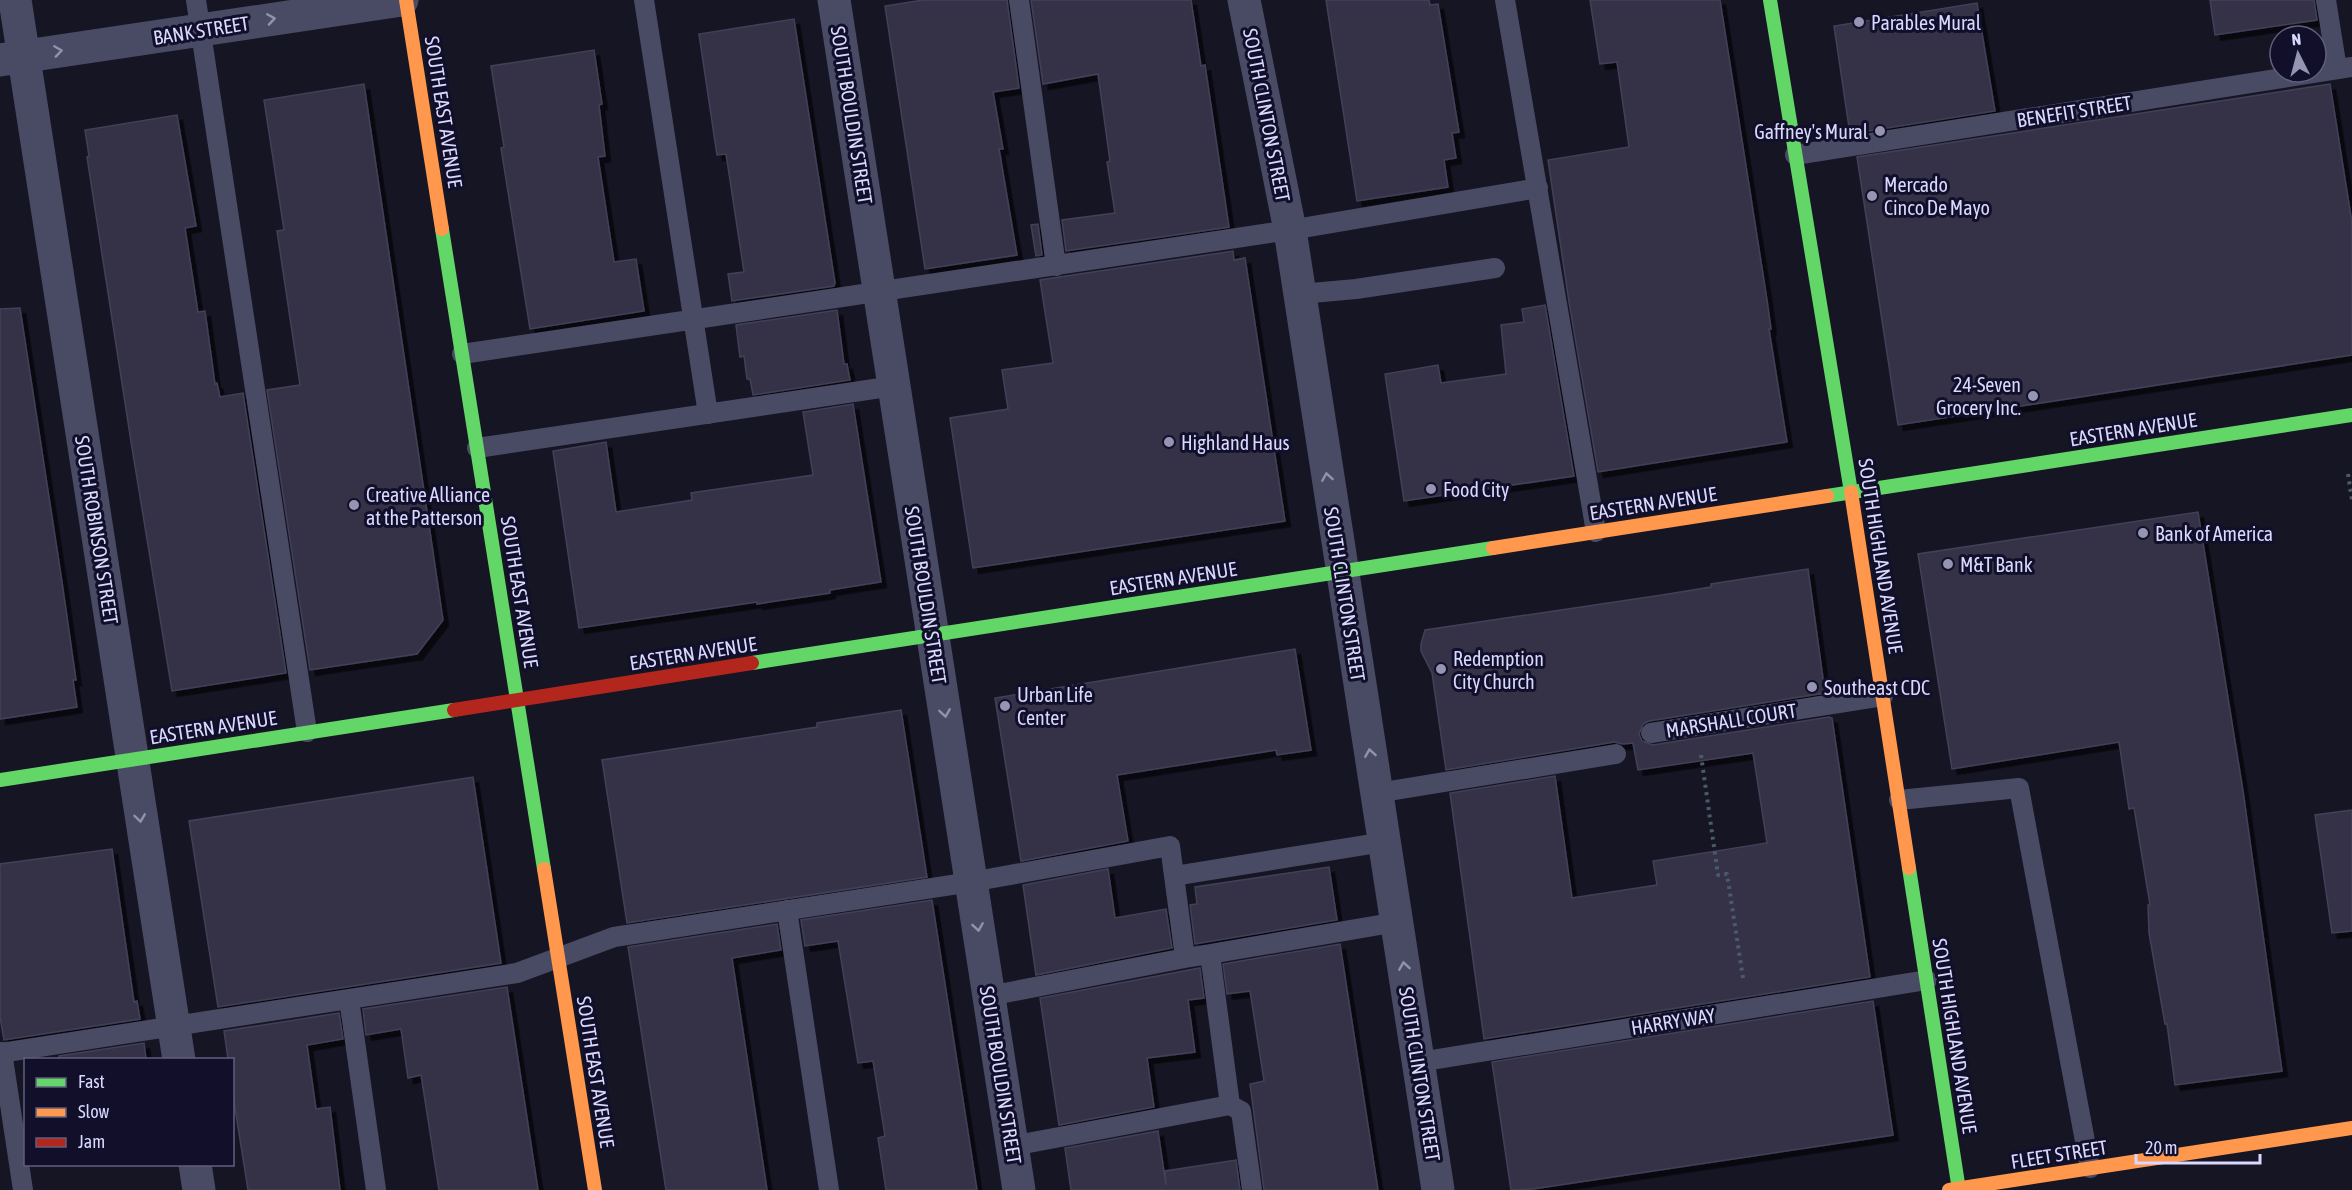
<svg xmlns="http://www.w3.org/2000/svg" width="2352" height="1190" viewBox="0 0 2352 1190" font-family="'Asap Condensed',sans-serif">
<defs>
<filter id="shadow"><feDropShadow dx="5.5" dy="5.5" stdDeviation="0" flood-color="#0009"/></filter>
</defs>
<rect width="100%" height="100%" fill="#161524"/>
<path fill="#343346" stroke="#424058" stroke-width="1.5" filter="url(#shadow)" d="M923 0H1007L1019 88 993 92 1003 149H999L1017 255 925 269 885 6Z
M1031 0H1191L1201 66 1205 65 1229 227 1066 251 1062 220 1115 213 1107 162 1110 161 1098 74 1043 84Z
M1326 0H1429L1430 5 1438 4 1459 132 1452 133 1456 158 1444 160 1448 187 1357 201Z
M1590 0H1720L1767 300 1771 329H1769L1787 442 1598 472 1569 302 1548 160 1629 147 1617 62 1600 64Z
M2210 0H2314L2317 20 2215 35Z
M1977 3 1995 111 1850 134 1834 26Z
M794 19 835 283 834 286 732 301 728 274 744 272 726 154 717 155 699 34Z
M594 50 602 104 599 105 605 156 598 157 614 262 636 259 644 311 530 329 501 148 504 147 491 66Z
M364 84 443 620 417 654 310 670 267 390 300 385 277 231 284 230 264 100Z
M2330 84 2352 223V355L1898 425 1857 157Z
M177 115 196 226 185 228 198 312 205 311 215 384 217 383 220 397 243 393 286 673 172 691 132 448 87 157 89 156 85 130Z
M1038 224 1042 255 1036 256 1031 225Z
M1233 251 1234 260 1245 258 1285 521 973 568 950 418 1008 409 1002 370 1053 363 1040 280Z
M1545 305 1574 476 1404 501 1385 374 1438 365 1441 383 1506 374 1501 325 1524 322 1522 309Z
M20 308 62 582 76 680H73L77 707 0 719V309Z
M837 310 844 364H847L850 380 753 395 750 379H747L744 356 740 357 736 325Z
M853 404 881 582 830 590V593L776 601 757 604V602L579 628 553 451 606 442 616 512 692 500 691 493 813 475 803 412Z
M2198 512 2243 791 2282 1071 2175 1085 2167 1024H2165L2149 933 2148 905H2150L2134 808 2129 809 2119 742 1952 769 1918 554Z
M1808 569 1825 693 1649 721 1643 724 1639 734 1642 741 1653 745 1829 717 1832 718 1870 977 1484 1039 1450 793 1555 776 1572 898 1657 885 1653 861 1767 843 1753 753 1638 770 1633 743 1623 744 1614 742 1446 770 1432 673 1421 651V644L1425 630 1662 595 1711 587V584Z
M1295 649 1311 750 1277 755 1276 750 1117 775 1128 841 1021 861 995 698Z
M901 710 927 877 627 923 602 760 817 727V723Z
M473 777 501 963 218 1007 189 821Z
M2352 810V931L2332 933 2315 815Z
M112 849 134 1002 137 1001 140 1019 4 1040 0 1017V864Z
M1329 867 1337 920 1195 944 1190 905 1197 904 1195 887Z
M1108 869 1115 918 1166 909 1172 948 1036 975 1023 885Z
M932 900 977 1190H886L878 1138 885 1136 873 1061 858 1063 838 941 805 946 801 920Z
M777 924 781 950 732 958 767 1190H666L628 947Z
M1340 944 1378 1190H1264L1250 1084 1264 1081 1250 991 1227 994 1223 964Z
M1200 968 1204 998 1188 1000 1195 1052 1147 1058 1154 1107 1059 1125 1040 998Z
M507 987 538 1190H439L421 1075 408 1078 401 1029 366 1035 363 1009Z
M1873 1001 1893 1135 1533 1189 1511 1190 1492 1062Z
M339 1013 343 1039 307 1045 316 1109 330 1107 340 1190H248L232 1089V1059H228L224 1031Z
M144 1043 146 1059H59V1056Z
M1158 1131 1166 1185 1165 1171 1236 1160 1240 1190H1071L1065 1148Z"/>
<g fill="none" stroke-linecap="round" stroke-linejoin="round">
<path stroke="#495c6b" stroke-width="4" stroke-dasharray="3 4.5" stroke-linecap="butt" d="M2348 474 2352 500
M1701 755 1718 875 1727 874 1743 978"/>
<path stroke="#494b65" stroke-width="20" d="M196 0 307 732
M644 0 708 414
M1019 0 1056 266
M1505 0 1596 532
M2326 0 2337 69
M1795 155 2352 67
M1300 294 1356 289 1495 268
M462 354 1290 230 1538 188
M477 448 894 386
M1651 733 1883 696
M1377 793 1616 754
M1899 800 2019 788 2090 1168
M1174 876 1384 842
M787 910 829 1190
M1210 954 1397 922
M989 996 1185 958
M349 999 376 1190
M2 1052 23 1190
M0 1053 517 973 614 937 971 882 1170 846 1185 958 1210 954 1230 1105 1241 1111 1252 1190
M1419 1062 1927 980
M1012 1146 1230 1105"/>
<path stroke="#494b65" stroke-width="33" d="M15 0 179 1060
M834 0 1019 1190
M1244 0 1290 230 1438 1190
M0 60 402 0
M195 1164 199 1190"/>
<path stroke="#63d668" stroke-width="14" d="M1770 0 1851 492
M442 229 544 869
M1827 496 2352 415
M752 663 1493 548
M0 780 454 710
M1909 868 1959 1190"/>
<path stroke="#ff974d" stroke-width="14" d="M406 0 442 229
M1851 492 1909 868
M1493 548 1827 496
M544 869 595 1190
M1949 1190 2352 1128"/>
<path stroke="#b3261e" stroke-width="14" d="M454 710 752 663"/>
</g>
<defs><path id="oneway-chevron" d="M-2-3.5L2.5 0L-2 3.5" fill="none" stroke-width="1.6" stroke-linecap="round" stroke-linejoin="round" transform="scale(1.5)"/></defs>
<g stroke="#9192b2">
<use href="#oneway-chevron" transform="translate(271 19) rotate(-9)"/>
<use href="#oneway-chevron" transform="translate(58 51) rotate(-8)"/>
<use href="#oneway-chevron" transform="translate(1327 477) rotate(-99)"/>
<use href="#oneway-chevron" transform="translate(945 713) rotate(81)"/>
<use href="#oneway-chevron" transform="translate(1370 753) rotate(-99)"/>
<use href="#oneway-chevron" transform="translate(140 818) rotate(82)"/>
<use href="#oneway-chevron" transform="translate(978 927) rotate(81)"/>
<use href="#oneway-chevron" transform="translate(1404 966) rotate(-99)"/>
</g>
<g fill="#9594b2" stroke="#110f2a" stroke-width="2">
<circle cx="1859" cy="22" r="6"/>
<circle cx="1880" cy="131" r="6"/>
<circle cx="1872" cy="196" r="6"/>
<circle cx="2033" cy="396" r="6"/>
<circle cx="1169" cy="442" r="6"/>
<circle cx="1431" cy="489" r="6"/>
<circle cx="354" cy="505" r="6"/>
<circle cx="2143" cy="533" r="6"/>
<circle cx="1948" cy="564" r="6"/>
<circle cx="1441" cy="669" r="6"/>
<circle cx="1812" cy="687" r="6"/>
<circle cx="1005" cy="706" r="6"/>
</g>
<g text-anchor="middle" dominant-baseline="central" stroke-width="6" stroke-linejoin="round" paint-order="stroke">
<g font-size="20" fill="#d9d8ff" stroke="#110f2a" text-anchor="start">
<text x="1871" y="22">Parables Mural</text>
<text x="1868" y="131" text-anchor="end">Gaffney's Mural</text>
<text x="1884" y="184">Mercado<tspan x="1884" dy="23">Cinco De Mayo</tspan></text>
<text x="2021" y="384" text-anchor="end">24-Seven<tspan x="2021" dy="23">Grocery Inc.</tspan></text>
<text x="1181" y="442">Highland Haus</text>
<text x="1443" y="489">Food City</text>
<text x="366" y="494">Creative Alliance<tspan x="366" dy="23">at the Patterson</tspan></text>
<text x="2155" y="533">Bank of America</text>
<text x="1960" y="564">M&amp;T Bank</text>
<text x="1453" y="658">Redemption<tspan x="1453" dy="23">City Church</tspan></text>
<text x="1824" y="687">Southeast CDC</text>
<text x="1017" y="694">Urban Life<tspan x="1017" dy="23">Center</tspan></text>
</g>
<g font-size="20" fill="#d9d8ff" stroke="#110f2a">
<text transform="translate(201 30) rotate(-9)">BANK STREET</text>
<text transform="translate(2074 111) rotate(-9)">BENEFIT STREET</text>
<text transform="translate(444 112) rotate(81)">SOUTH EAST AVENUE</text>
<text transform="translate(852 115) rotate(81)">SOUTH BOULDIN STREET</text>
<text transform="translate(1267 115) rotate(79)">SOUTH CLINTON STREET</text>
<text transform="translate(2133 429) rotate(-9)">EASTERN AVENUE</text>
<text transform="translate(1653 503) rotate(-9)">EASTERN AVENUE</text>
<text transform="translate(97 530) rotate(81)">SOUTH ROBINSON STREET</text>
<text transform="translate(1881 556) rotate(81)">SOUTH HIGHLAND AVENUE</text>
<text transform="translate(1173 578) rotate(-9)">EASTERN AVENUE</text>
<text transform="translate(520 592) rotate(81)">SOUTH EAST AVENUE</text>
<text transform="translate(1345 594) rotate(81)">SOUTH CLINTON STREET</text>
<text transform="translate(926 595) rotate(81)">SOUTH BOULDIN STREET</text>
<text transform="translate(693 653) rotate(-9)">EASTERN AVENUE</text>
<text transform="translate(1731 720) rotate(-9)">MARSHALL COURT</text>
<text transform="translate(213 727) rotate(-9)">EASTERN AVENUE</text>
<text transform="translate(1673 1021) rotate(-9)">HARRY WAY</text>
<text transform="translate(1955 1036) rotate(81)">SOUTH HIGHLAND AVENUE</text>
<text transform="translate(596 1072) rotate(81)">SOUTH EAST AVENUE</text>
<text transform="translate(1420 1074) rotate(81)">SOUTH CLINTON STREET</text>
<text transform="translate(1001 1075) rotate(81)">SOUTH BOULDIN STREET</text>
<text transform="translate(2059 1154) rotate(-9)">FLEET STREET</text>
</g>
</g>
<rect x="24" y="1058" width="210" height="108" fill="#110f2a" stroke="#615f7f" stroke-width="1.5"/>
<rect x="36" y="1078" width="30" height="9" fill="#63d668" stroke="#615f7f" stroke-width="1.5"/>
<text x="78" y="1088" font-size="18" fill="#d9d8ff">Fast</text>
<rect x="36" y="1108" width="30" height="9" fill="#ff974d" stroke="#615f7f" stroke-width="1.5"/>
<text x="78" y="1118" font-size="18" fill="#d9d8ff">Slow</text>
<rect x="36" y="1138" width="30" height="9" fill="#b3261e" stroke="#615f7f" stroke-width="1.5"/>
<text x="78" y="1148" font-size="18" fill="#d9d8ff">Jam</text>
<g transform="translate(2298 54) rotate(354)"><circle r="28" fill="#110f2a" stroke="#615f7f" stroke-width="1.5"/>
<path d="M0-4.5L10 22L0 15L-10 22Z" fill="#9594b2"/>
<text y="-9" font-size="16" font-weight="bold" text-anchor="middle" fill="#d9d8ff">N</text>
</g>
<path d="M2136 1154v9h124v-9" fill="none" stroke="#d9d8ff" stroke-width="3"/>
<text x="2145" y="1154" font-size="18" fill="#d9d8ff" stroke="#110f2a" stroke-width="4.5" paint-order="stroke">20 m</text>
</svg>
